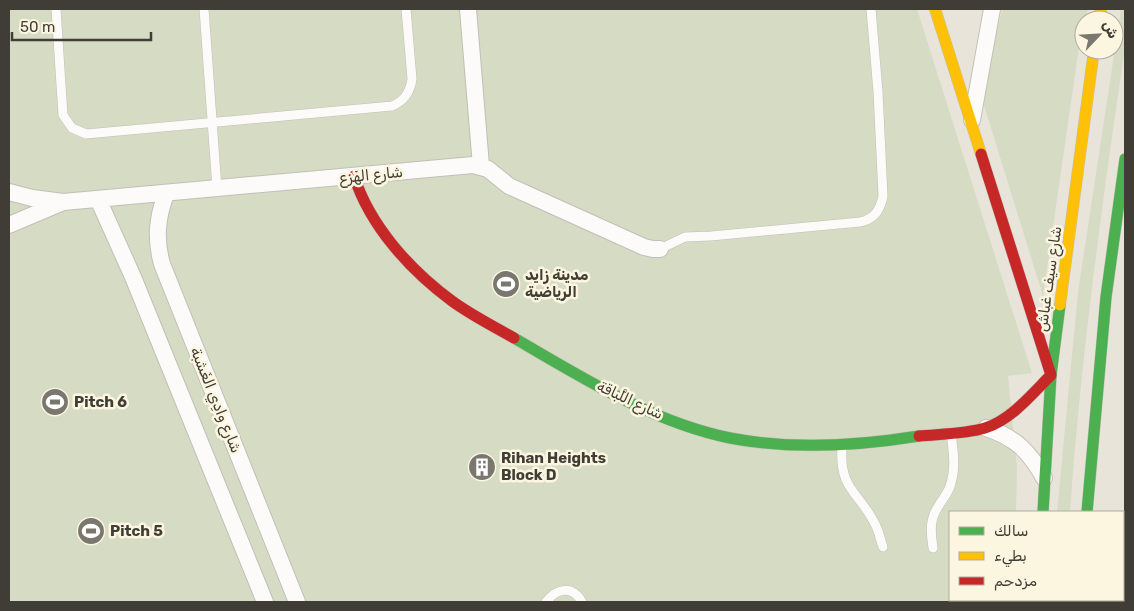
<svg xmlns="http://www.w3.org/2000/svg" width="1134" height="611" viewBox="0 0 1134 611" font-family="Rubik,'Noto Naskh Arabic',sans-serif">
<rect width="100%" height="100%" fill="#e8e4da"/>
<path fill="#d6dbc3" d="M9 9H917L1032 373 1008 376 1017 467 1016 512H950V600H1013V602H9Z
M1002 9H1088L1085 20H1084L1079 47 1043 296 982 99Z
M1121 9H1125V48C1102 203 1081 356 1070 512H1057L1078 292Z"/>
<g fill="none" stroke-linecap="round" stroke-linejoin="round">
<g stroke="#c2bfb7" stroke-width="10">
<path id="lane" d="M56 9 63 115 72 128 86 134 392 106C404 101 410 93 412 79L406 9
M204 9 217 189
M660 249 685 237 711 236 860 222C874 219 880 211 883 196L878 92 871 9
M842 446C839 491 859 491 875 524 879 531 880 539 883 547
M933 548C931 534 929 520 938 507 942 499 949 493 951 483 956 467 953 449 951 433
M1123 557 1125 552
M1123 578H1125
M546 602C557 588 572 585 582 602"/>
</g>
<g stroke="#c2bfb7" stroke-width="18">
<path id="street" d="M468 9 481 166
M972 120 992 9
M9 192 32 198 63 202 473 165 488 169 509 186 644 247 653 249H660
M166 194C157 218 155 239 162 264L297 602
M98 199 133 277 265 602
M9 225 61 203
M986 428C1015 437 1030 452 1044 478"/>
</g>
<g stroke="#c2bfb7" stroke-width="12">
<path id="fast" d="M514 338C583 378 652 422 730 438 792 450 857 446 919 436
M1043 512 1051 375 1060 305
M1087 512 1106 297 1125 159
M1038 600V602"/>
</g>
<g stroke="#c2bfb7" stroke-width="12">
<path id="slow" d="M935 9 981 154
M1098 20 1101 9
M1060 305 1094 50
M1079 600V602"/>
</g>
<g stroke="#c2bfb7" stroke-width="12">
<path id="jam" d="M354 176C370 226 410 270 452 301 471 315 493 326 514 338
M919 436C939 434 966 434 985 428 1011 420 1032 394 1051 375L981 154"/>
</g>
<use href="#lane" stroke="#fcfbf9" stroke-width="9"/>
<use href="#street" stroke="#fcfbf9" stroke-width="16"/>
<use href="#fast" stroke="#4caf50" stroke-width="11"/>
<use href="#slow" stroke="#ffc107" stroke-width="11"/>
<use href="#jam" stroke="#c62828" stroke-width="11"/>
</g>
<defs>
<g id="stadium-disc" transform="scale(1.4375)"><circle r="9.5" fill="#7a776f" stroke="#fcf6e1"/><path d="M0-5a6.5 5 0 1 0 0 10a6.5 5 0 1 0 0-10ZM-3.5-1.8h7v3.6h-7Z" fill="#fff"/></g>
<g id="building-disc" transform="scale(1.4375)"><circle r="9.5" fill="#7a776f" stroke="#fcf6e1"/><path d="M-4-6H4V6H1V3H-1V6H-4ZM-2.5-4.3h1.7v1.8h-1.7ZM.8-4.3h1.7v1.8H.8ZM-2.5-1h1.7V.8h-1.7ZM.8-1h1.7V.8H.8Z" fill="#fff"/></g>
</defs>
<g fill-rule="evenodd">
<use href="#stadium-disc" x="506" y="284"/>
<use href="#stadium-disc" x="55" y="402"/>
<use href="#building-disc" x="482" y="467"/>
<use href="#stadium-disc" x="91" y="531"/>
</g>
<g text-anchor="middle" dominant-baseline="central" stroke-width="5" stroke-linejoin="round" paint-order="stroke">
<g font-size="15" fill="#3f3d35" stroke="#fcf6e1">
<text transform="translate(371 175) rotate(-6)">شارع الهَزع</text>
<text transform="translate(1049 279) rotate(-82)">شارع سيف غباش</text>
<text transform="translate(216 400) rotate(68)">شارع وادِي الغَشبة</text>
<text transform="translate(630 400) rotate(25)">شارع اللَّباقة</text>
</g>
<g font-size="15" font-weight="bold" fill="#3f3d35" stroke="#fcf6e1" text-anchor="start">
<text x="525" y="275">مدينة زايد<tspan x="525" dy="17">الرياضية</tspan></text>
<text x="74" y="402">Pitch 6</text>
<text x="501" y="458">Rihan Heights<tspan x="501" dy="17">Block D</tspan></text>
<text x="110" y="531">Pitch 5</text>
</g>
</g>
<rect width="1134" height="611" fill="none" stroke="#3f3d35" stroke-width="20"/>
<rect x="949" y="511" width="175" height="90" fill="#fcf6e1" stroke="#b0ac9c"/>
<rect x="959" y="527" width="25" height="8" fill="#4caf50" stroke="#b0ac9c"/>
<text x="994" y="536" font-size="15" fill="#3f3d35">سالك</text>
<rect x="959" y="552" width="25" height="8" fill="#ffc107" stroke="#b0ac9c"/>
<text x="994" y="561" font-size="15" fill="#3f3d35">بطيء</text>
<rect x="959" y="577" width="25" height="8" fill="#c62828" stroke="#b0ac9c"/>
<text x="994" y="586" font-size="15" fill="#3f3d35">مزدحم</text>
<g transform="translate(1099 35) rotate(65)"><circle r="24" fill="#fcf6e1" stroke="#b0ac9c"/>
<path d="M0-4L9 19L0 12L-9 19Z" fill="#7a776f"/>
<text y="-8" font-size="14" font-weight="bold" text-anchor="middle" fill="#3f3d35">ش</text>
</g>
<path d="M12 32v8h139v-8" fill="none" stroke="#3f3d35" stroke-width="2.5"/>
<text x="20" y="32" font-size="15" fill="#3f3d35" stroke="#fcf6e1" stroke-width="4" paint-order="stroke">50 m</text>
</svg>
